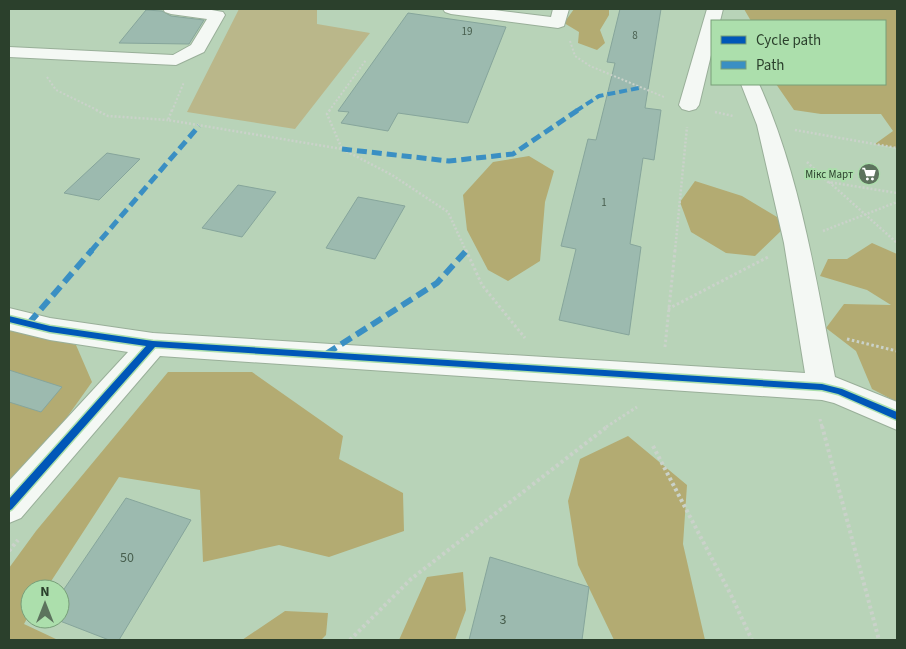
<svg xmlns="http://www.w3.org/2000/svg" width="906" height="649" viewBox="0 0 906 649" font-family="'Source Sans 3',sans-serif">
<rect width="100%" height="100%" fill="#b8d3b8"/>
<path fill="#bab78a" d="M239 9H317V24L370 33 295 129 187 112Z"/>
<path fill="#b3ab72" d="M574 9H609V15L600 30 605 43 597 50 578 43 579 32 564 23Z
M744 9H897V148L875 144 893 131 881 114H821L794 110 776 84H885V21H751Z
M529 156 554 171 545 202 540 261 508 281 488 270 467 230 463 195 493 162Z
M695 181 742 196 777 217 783 229 755 256 726 253 691 232 680 202Z
M872 243 897 254V402L872 389 856 351 826 328 844 304 891 305 867 290 820 276 828 259H847Z
M9 325 76 345 92 382 38 458 9 490Z
M168 372H252L343 436 339 459 403 493 404 531 329 557 279 545 203 562 200 490 119 477 46 589H30V613L24 624 58 640H9V568L36 531Z
M628 436 687 485 683 544 705 640H614L578 565 568 501 580 459Z
M463 572 466 610 455 640H399L427 577Z
M285 611 328 613 326 635 321 640H242Z"/>
<path fill="#9cbaaf" stroke="#86a59b" d="M620 9H661L645 108 661 110 654 160 643 158 630 244 641 247 629 335 559 320 576 249 561 246 588 139 596 140 615 63 607 62Z
M146 10 162 11 171 16 204 20 189 44 119 43Z
M408 13 506 27 468 123 398 113 388 131 341 123 349 112 338 111Z
M107 153 140 159 99 200 64 193Z
M238 185 276 192 242 237 202 228Z
M358 197 405 206 375 259 326 248Z
M9 370 62 387 41 412 9 402Z
M126 498 191 520 119 640H109L60 621V595Z
M490 557 589 587 582 640H469Z"/>
<g fill="none" stroke-linecap="round" stroke-linejoin="round">
<g stroke="#99af99" stroke-width="2">
<path id="minor" d="M163 9H206L223 12 225 15 204 52 176 65 9 57V47L173 55 191 45 207 19 171 14 165 12Z
M443 9H486L551 17 553 9H569L564 26 558 28 451 14 445 12Z
M707 9H723L720 21H712V51L699 105 696 109 689 111 682 109 679 105Z
M741 84H759C800 174 816 280 835 377L897 402V430L834 403 822 400 160 356 21 518 9 523V481L128 352 50 340 9 330V308L50 318 153 333 805 373 784 243 757 125Z"/>
</g>
<path stroke="#cad2ca" stroke-width="2" stroke-dasharray="2 2" stroke-linecap="butt" d="M570 41 575 56 590 66 664 97
M47 77 56 90 99 111
M172 111 184 82
M329 111 366 60"/>
<path stroke="#cad2ca" stroke-width="2.5" stroke-dasharray="2 2" stroke-linecap="butt" d="M96 110 108 116 168 120
M172 110 168 120 342 149 392 175 448 212 466 251
M330 110 327 114 342 149
M715 112 733 116
M795 130 897 148
M807 162 828 182 897 193
M829 182 897 243
M823 231 897 202
M675 251 687 127"/>
<path stroke="#cad2ca" stroke-width="3" stroke-dasharray="2.5 2.5" stroke-linecap="butt" d="M466 250 482 285 525 338
M668 309 768 257
M847 339 897 351
M665 347 675 250
M820 419 822 427
M606 427 637 407"/>
<path stroke="#cad2ca" stroke-width="4" stroke-dasharray="3 3" stroke-linecap="butt" d="M822 426 879 640
M653 446 731 595 752 640
M9 551 18 540
M350 640 411 579 608 426"/>
<use href="#minor" fill="#f4f8f4" fill-rule="evenodd"/>
<path stroke="#3a8fc3" stroke-width="4" stroke-dasharray="8 4" stroke-linecap="butt" d="M576 111 599 96 639 88"/>
<path stroke="#3a8fc3" stroke-width="5" stroke-dasharray="10 5" stroke-linecap="butt" d="M342 149 449 161 513 154 578 110
M91 251 199 126"/>
<path stroke="#3a8fc3" stroke-width="6" stroke-dasharray="12 6" stroke-linecap="butt" d="M29 323 92 250
M326 354 437 283 466 251"/>
<g stroke="#acdfac" stroke-width="3">
<path id="cycleway" d="M9 316 50 326 153 341 822 384 842 389 897 412V420L838 394 822 390 155 347 12 509 9 511V499L146 346 50 332 9 322Z"/>
</g>
<use href="#cycleway" fill="#0057b8" fill-rule="evenodd"/>
</g>
<defs>
<g id="supermarket-disc" transform="scale(1.125)"><circle r="9.5" fill="#5c735d" stroke="#acdfac"/><path d="M-6-5.5h2.5l.6 2H6L4.5 2H-2.5L-4.4-4H-6ZM-1.5 3.2a1.3 1.3 0 1 0 .1 0ZM3 3.2a1.3 1.3 0 1 0 .1 0Z" fill="#fff"/></g>
</defs>
<g fill-rule="evenodd">
<use href="#supermarket-disc" x="869" y="174"/>
</g>
<g text-anchor="middle" dominant-baseline="central" stroke-width="4" stroke-linejoin="round" paint-order="stroke">
<g font-size="11" fill="#475e4d">
<text x="467" y="31">19</text>
<text x="635" y="35">8</text>
<text x="604" y="202">1</text>
</g>
<g font-size="11" fill="#2b402c" stroke="#acdfac" text-anchor="end">
<text x="853" y="174">Мікс Март</text>
</g>
<g font-size="14" fill="#475e4d">
<text x="127" y="558">50</text>
<text x="503" y="620">3</text>
</g>
</g>
<rect width="906" height="649" fill="none" stroke="#2b402c" stroke-width="20"/>
<rect x="711" y="20" width="175" height="65" fill="#acdfac" stroke="#789f79"/>
<rect x="721" y="36" width="25" height="8" fill="#0057b8" stroke="#789f79"/>
<text x="756" y="45" font-size="15" fill="#2b402c">Cycle path</text>
<rect x="721" y="61" width="25" height="8" fill="#3a8fc3" stroke="#789f79"/>
<text x="756" y="70" font-size="15" fill="#2b402c">Path</text>
<g transform="translate(45 604)"><circle r="24" fill="#acdfac" stroke="#789f79"/>
<path d="M0-4L9 19L0 12L-9 19Z" fill="#5c735d"/>
<text y="-8" font-size="14" font-weight="bold" text-anchor="middle" fill="#2b402c">N</text>
</g>
</svg>
